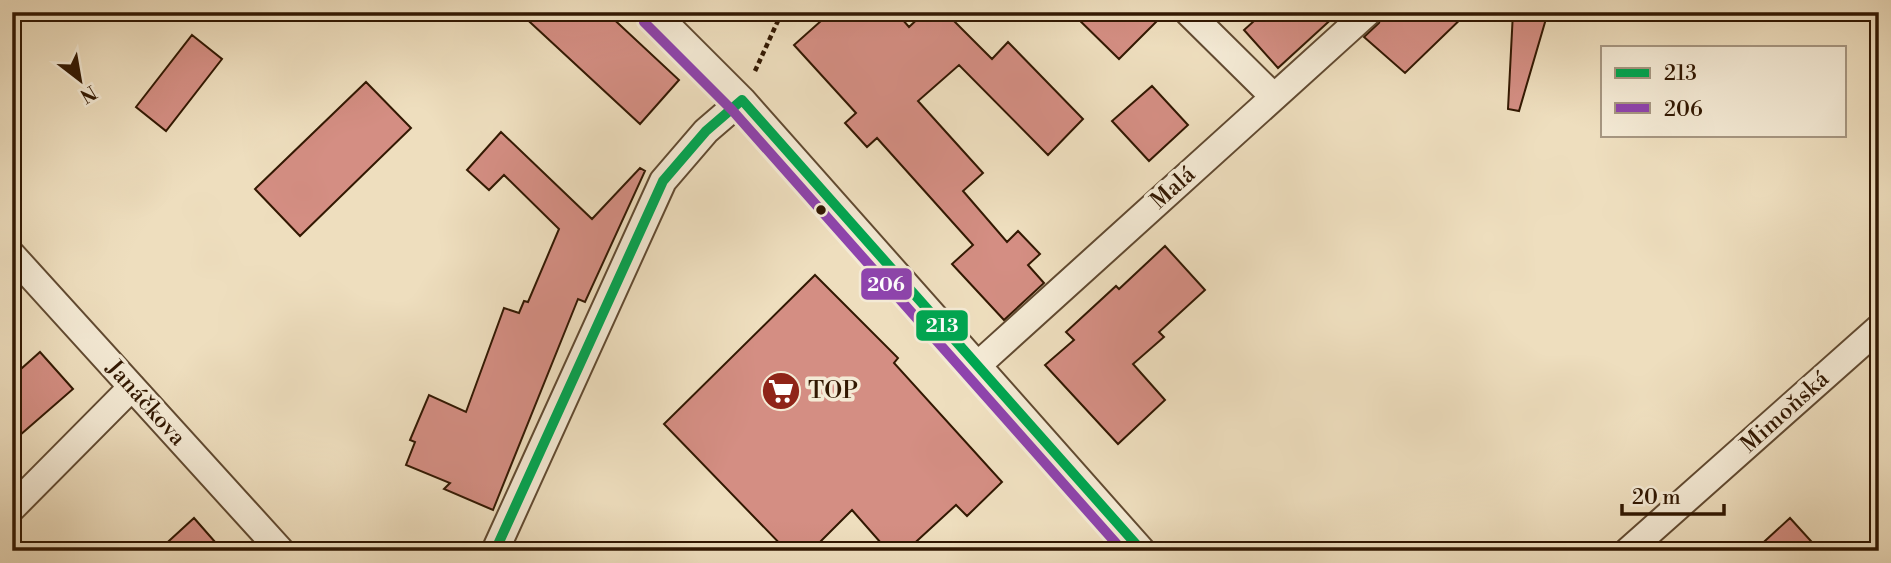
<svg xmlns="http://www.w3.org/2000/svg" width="1891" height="563" viewBox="0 0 1891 563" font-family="'Libre Bodoni',serif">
<rect width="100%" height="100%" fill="#eedebe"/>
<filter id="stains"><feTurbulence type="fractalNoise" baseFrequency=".00286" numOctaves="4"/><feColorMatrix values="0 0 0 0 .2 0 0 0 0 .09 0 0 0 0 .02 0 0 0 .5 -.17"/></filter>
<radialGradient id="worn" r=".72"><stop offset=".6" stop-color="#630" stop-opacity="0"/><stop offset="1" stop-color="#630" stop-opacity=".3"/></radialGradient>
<path fill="#d48e83" stroke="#321802" stroke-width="2" d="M519 12H606L679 80 640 124Z
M831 12H896L909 27 925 12H945L992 59 1008 42 1083 119 1048 155 959 65 918 101 983 173 963 191 1007 242 1018 231 1040 254 1028 265 1044 283 1004 320 952 264 973 245 877 138 867 147 845 123 856 113 794 45Z
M1071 12H1166L1119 59Z
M1264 12H1344L1340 16 1337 14 1278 68 1244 30Z
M1383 12H1468L1405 73 1364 37 1379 23Z
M1513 12H1548L1519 111 1508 109Z
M192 35 222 59 166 131 136 107Z
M366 82 411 128 300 236 255 189Z
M1152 86 1188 125 1149 161 1112 121Z
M501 132 592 219 640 168 645 171 585 302 578 299 493 510 444 489 450 483 406 465 415 442 410 440 429 395 466 412 504 308 519 313 524 301 528 302 559 229 504 175 489 190 467 170Z
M1165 246 1205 290 1159 332 1164 337 1133 364 1165 400 1118 444 1045 365 1074 340 1066 332 1116 286 1119 289Z
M815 275 898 358 894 363 1002 482 967 516 956 505 906 551H888L852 510 811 551H787L664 424Z
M40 352 73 389 12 442V377Z
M194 518 223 551H158Z
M1790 518 1820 551H1754Z"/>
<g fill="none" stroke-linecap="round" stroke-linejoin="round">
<g stroke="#614a31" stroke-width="30">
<path id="minor" d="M654 12 742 100 1142 551
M1188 12 1273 96
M12 255 281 551
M979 364 1368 12
M12 508 132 387
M495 551 663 181 706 131 742 100
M1628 551 1879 328"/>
</g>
<path stroke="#321802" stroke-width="4.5" stroke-dasharray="5 3.5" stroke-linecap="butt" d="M755 71 782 12"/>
<use href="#minor" stroke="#f4ead5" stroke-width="26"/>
<g stroke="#f4ead5" stroke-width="16">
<path id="bus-1" d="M742 100 1142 551
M495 551 663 181 706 131 742 100"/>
</g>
<g stroke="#f4ead5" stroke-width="16">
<path id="bus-2" d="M644 22 732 110 1123 551"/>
</g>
<use href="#bus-1" stroke="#00a651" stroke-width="10"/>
<use href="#bus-2" stroke="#8e44ad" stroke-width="10"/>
</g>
<defs>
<g id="supermarket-disc" transform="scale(2.0125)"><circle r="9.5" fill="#8f2418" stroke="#f4ead5"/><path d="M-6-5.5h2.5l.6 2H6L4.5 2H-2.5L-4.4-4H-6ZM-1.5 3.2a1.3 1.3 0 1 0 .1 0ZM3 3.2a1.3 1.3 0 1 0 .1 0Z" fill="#fff"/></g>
</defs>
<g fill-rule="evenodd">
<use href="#supermarket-disc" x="781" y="391"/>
</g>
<circle fill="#321802" stroke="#f4ead5" stroke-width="2.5" cx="821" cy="210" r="6"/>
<g text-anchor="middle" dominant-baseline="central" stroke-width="7" stroke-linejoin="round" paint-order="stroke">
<g font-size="23" fill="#321802" stroke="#f4ead5">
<text transform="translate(1173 188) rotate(-42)">Malá</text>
<text transform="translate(146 403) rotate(48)">Janáčkova</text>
<text transform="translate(1785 412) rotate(-42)">Mimoňská</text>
</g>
<g font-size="23" fill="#321802" stroke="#f4ead5" text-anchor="start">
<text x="808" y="391">TOP</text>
</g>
</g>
<g stroke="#f4ead5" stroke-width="2.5">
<rect x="860" y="267" width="53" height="34" rx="7" fill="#8e44ad"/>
<rect x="915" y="309" width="54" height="33" rx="7" fill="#00a651"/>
</g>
<g font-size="19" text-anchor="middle" font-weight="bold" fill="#fff">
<text x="886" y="291">206</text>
<text x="942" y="332">213</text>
</g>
<rect width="1891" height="563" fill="none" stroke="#eedebe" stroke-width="42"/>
<rect x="14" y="14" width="1863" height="535" fill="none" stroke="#321802" stroke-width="3.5"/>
<rect x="21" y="21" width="1849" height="521" fill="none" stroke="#321802" stroke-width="2"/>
<rect x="1601" y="46" width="245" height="91" fill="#f4ead5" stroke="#a69681" stroke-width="2"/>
<rect x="1615" y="68" width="35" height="10" fill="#00a651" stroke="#a69681" stroke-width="2"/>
<text x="1664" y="80" font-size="21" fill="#321802">213</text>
<rect x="1615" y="103" width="35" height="10" fill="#8e44ad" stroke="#a69681" stroke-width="2"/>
<text x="1664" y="116" font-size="21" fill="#321802">206</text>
<g transform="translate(80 80) rotate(149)" stroke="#f4ead5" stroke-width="5" paint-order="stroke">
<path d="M0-5L12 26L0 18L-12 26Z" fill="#321802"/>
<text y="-10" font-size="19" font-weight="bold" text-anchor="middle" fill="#321802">N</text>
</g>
<path d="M1622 504v10h102v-10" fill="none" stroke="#321802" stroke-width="3.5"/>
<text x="1632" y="504" font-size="21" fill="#321802" stroke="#f4ead5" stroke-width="5" paint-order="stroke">20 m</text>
<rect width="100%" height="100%" filter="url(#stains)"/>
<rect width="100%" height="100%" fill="url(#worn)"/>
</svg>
